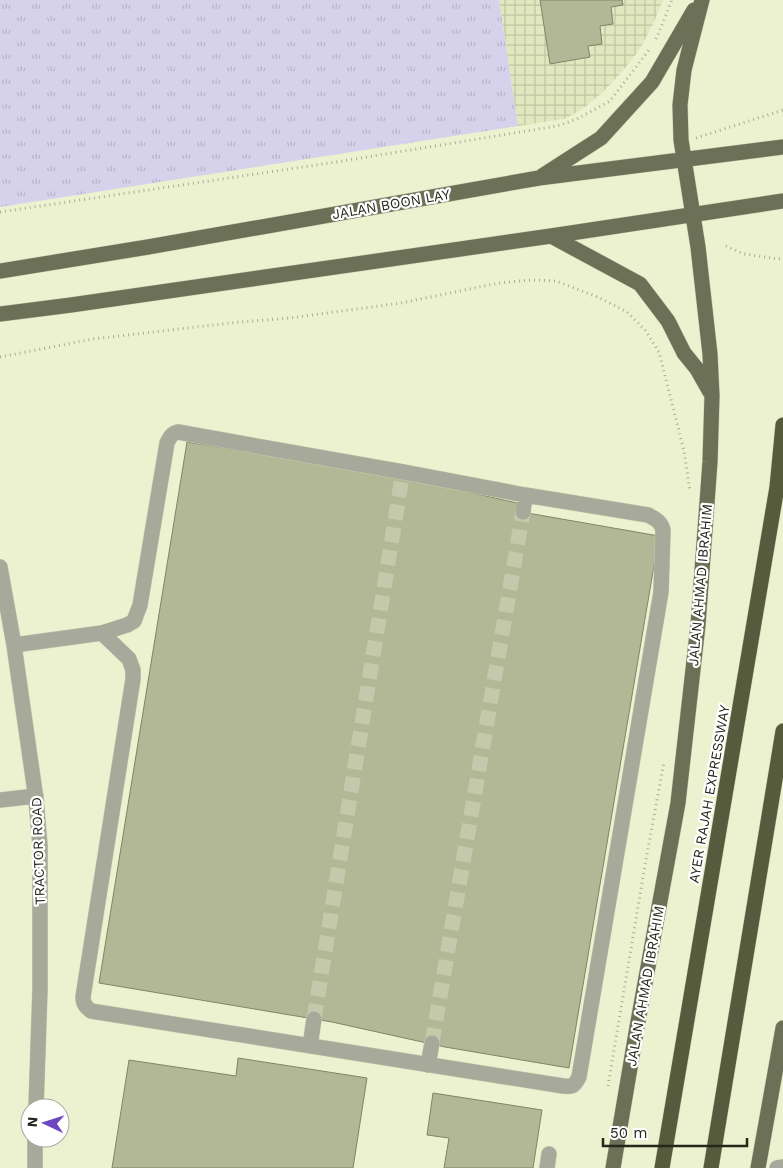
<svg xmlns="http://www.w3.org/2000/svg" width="783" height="1168" viewBox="0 0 783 1168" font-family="'Work Sans',sans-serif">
<defs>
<pattern id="industrial-grid" width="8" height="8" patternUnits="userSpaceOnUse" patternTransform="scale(1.25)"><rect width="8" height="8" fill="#e1e7be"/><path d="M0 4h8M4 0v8" fill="none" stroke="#c1c6a3"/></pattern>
<pattern id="grass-tufts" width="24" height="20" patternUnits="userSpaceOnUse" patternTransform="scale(1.25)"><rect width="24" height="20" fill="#d6d2ec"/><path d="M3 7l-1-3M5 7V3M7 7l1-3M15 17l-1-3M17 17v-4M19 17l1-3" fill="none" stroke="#b8b4ca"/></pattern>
</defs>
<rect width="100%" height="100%" fill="#ecf2d0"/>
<path fill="url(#industrial-grid)" d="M499 0H663L653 24 640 49 621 73 602 93 581 110 564 119 518 126Z"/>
<path fill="url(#grass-tufts)" d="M0 0H499L518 126 0 207Z"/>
<path fill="#b2b795" stroke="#808466" d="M540 0H622L623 5 611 7 613 24 600 26 602 44 588 46 590 57 550 64Z
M187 442 398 476 517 503 516 511 659 536 569 1068 445 1047 332 1022 99 983Z
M238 1058 367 1078 353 1168H112L129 1060 236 1076Z
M433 1093 542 1110 533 1168H444L449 1138 427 1135Z"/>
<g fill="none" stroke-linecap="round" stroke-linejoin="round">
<path stroke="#c4c9ac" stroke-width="15" stroke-dasharray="15 8" stroke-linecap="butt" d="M314 1019 402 477
M432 1043 523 512"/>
<g stroke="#c8cdaf" stroke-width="16">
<path id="minor" d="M523 512 525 495
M0 567 14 645 36 799 40 846V989L36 1108
M14 645 102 633 127 625 134 621 140 605 167 443C170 437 171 434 178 432L403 472 525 495 648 515C656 519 661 522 663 530L661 592 579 1077C574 1086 573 1087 563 1086L91 1011C86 1007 83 1004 83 997L133 679V670L129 659 102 633
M0 800 36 796
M310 1046 314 1019
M428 1065 432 1043
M35 1168V1138
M547 1168 549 1154
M777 1168 783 1167"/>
</g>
<g stroke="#c8cdaf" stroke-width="16">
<path id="major" d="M542 176 601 138 652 82 694 10
M551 236 640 284 668 321 684 353 697 369 710 392
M0 271 148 247 539 178 783 147
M0 314 71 305 551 236 783 201
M613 1168 637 1027 678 803 698 625 710 462 712 396 710 354 698 247 681 140 680 105 684 70 702 0
M758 1168 783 1028"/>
</g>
<g stroke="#c8cdaf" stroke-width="16">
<path id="highway" d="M662 1168 777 487 783 425
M711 1168 783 731"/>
</g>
<path stroke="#a8ad92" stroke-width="3" stroke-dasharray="1 4" stroke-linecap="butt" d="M656 39 672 0
M696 138 783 110
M0 212 343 161 557 126 577 119 610 101 649 50
M726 246 744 254 778 259 783 258
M0 357 93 339 239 322 290 318 401 303 499 283 530 280 556 281 600 298 627 312 645 330 659 352 684 451 690 491
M608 1086 645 865 664 762"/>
<use href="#minor" stroke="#a7a99b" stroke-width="15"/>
<use href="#major" stroke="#6c7057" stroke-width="15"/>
<use href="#highway" stroke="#575b3e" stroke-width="15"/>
</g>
<g text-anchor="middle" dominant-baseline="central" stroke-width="4.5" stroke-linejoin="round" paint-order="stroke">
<g font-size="14" fill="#25271a" stroke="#fff">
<text transform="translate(391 204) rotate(-10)">JALAN BOON LAY</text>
<text transform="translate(700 585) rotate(-85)">JALAN AHMAD IBRAHIM</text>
<text transform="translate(709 794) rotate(-80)">AYER RAJAH EXPRESSWAY</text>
<text transform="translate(38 851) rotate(-92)">TRACTOR ROAD</text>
<text transform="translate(645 986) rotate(-80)">JALAN AHMAD IBRAHIM</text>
</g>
</g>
<g transform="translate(45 1123) rotate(274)"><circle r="24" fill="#ffffff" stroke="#a8a9a3"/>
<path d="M0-4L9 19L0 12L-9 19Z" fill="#6e47c0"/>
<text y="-8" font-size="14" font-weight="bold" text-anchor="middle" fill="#25271a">N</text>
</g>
<path d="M603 1138v8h144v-8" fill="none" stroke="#25271a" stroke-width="2.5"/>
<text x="610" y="1138" font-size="15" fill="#25271a" stroke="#ffffff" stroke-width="4" paint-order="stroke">50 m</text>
</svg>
